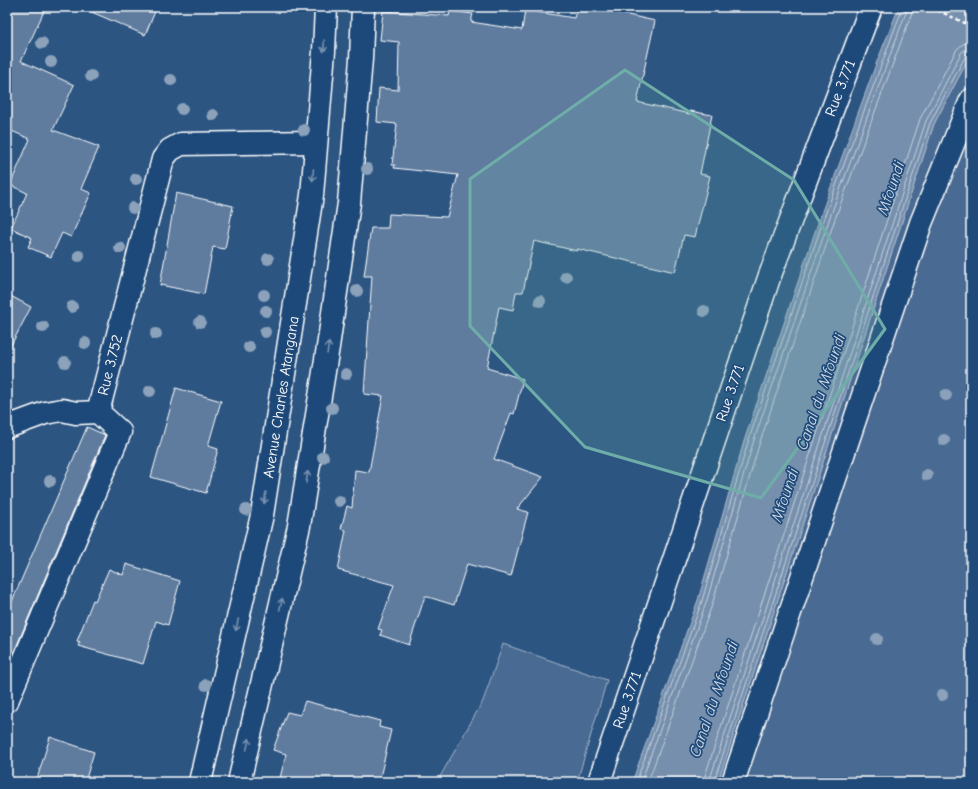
<svg xmlns="http://www.w3.org/2000/svg" width="978" height="789" viewBox="0 0 978 789" font-family="'Comic Neue',sans-serif">
<rect width="100%" height="100%" fill="#2c5582"/>
<filter id="ink" filterUnits="userSpaceOnUse"><feTurbulence type="fractalNoise" baseFrequency=".025" numOctaves="2"/><feDisplacementMap in="SourceGraphic" scale="8" xChannelSelector="R" yChannelSelector="G"/><feConvolveMatrix kernelMatrix="1 2 1 2 8 2 1 2 1" color-interpolation-filters="sRGB"/></filter>
<g filter="url(#ink)">
<path fill="#486b92" stroke="#a4b5c8" d="M971 54V782H718L934 124Z
M503 644 607 680 577 782H437L483 701Z"/>
<path fill="#748fad" stroke="#acbcce" d="M899 7H971V54L934 124 718 782H632L698 600 744 441 821 214 876 64Z"/>
<g fill="none" stroke-linecap="round" stroke-linejoin="round">
<path stroke="#c7d2de" stroke-width="1" d="M636 782 702 601 748 442 825 215 903 7
M641 782 706 603 753 443 830 217 908 7
M648 782 712 605 759 445 835 219 914 7
M703 782 920 119 957 49 963 44 971 42
M709 782 926 121 961 53 966 49 971 48
M714 782 930 123 966 55 971 53"/>
</g>
<path fill="#5e7c9f" stroke="#fff" d="M7 7H46L21 61 74 85 53 130 99 147 81 189 91 193 71 237 62 233 51 257 28 247 32 238 11 228 27 193 10 185 30 139 7 129Z
M80 7H157L145 35Z
M577 7H611L610 11 655 21 637 102 690 114V111L712 115 700 174 710 176 695 237 684 235 675 272 577 249V251L534 241 523 292H516L513 310 499 307 487 368 523 379 514 414 511 413 494 459 543 477 517 509 528 512 511 576 467 564 454 605 425 596 409 645 380 635 382 630 378 629 394 585 338 570 346 530 341 529 347 506 352 508 355 470 369 472 383 396 364 394 372 276H364L371 228H388L389 214 447 217 458 175 394 168 395 165H392L397 124 377 122 379 88 398 90 399 42 380 40 383 11 449 16 450 11 473 14 471 22 522 30 525 10 574 18Z
M176 193 233 206 225 249 213 247 204 294 160 285Z
M7 294 31 307 7 353Z
M176 388 221 401 208 446 218 449 206 493 151 477Z
M87 427 105 435 7 669V613Z
M126 564 180 581 168 625 156 621 143 664 78 646 80 642 77 641 93 600 95 601 109 569 123 575Z
M305 701 380 721 379 727 391 730 379 782H279L286 754 273 750 287 712 300 715Z
M50 737 94 752 85 782H36Z"/>
<g fill="none" stroke-linecap="round" stroke-linejoin="round">
<g stroke="#fff" stroke-width="25">
<path id="minor" d="M7 427 45 413 62 410 76 413 98 412
M7 701 120 432 98 412 163 159 170 150 181 144 315 142
M733 782 921 223 971 100"/>
</g>
<g stroke="#fff" stroke-width="25">
<path id="major" d="M200 782 262 515 312 195 324 51 326 7
M239 782 299 526 328 347 349 203 361 59 363 7
M599 782 769 278 871 7"/>
</g>
<path stroke="#fff" stroke-width="2.5" stroke-dasharray="4 3" stroke-linecap="butt" d="M931 7 971 26"/>
<use href="#minor" stroke="#1f4a7a" stroke-width="22"/>
<use href="#major" stroke="#1f4a7a" stroke-width="22"/>
</g>
<g fill="#8ca2bb">
<circle cx="42" cy="43" r="6"/>
<circle cx="51" cy="62" r="6"/>
<circle cx="91" cy="76" r="6"/>
<circle cx="171" cy="80" r="6"/>
<circle cx="182" cy="109" r="6"/>
<circle cx="213" cy="115" r="6"/>
<circle cx="304" cy="130" r="6"/>
<circle cx="367" cy="169" r="6"/>
<circle cx="136" cy="179" r="6"/>
<circle cx="133" cy="208" r="6"/>
<circle cx="120" cy="248" r="6"/>
<circle cx="79" cy="256" r="6"/>
<circle cx="268" cy="259" r="6"/>
<circle cx="566" cy="277" r="6"/>
<circle cx="357" cy="291" r="6"/>
<circle cx="264" cy="295" r="6"/>
<circle cx="540" cy="301" r="6"/>
<circle cx="72" cy="307" r="6"/>
<circle cx="266" cy="311" r="6"/>
<circle cx="704" cy="311" r="6"/>
<circle cx="200" cy="322" r="6"/>
<circle cx="43" cy="327" r="6"/>
<circle cx="265" cy="332" r="6"/>
<circle cx="156" cy="334" r="6"/>
<circle cx="85" cy="343" r="6"/>
<circle cx="249" cy="347" r="6"/>
<circle cx="65" cy="362" r="6"/>
<circle cx="346" cy="374" r="6"/>
<circle cx="150" cy="391" r="6"/>
<circle cx="946" cy="395" r="6"/>
<circle cx="332" cy="408" r="6"/>
<circle cx="944" cy="440" r="6"/>
<circle cx="323" cy="457" r="6"/>
<circle cx="927" cy="475" r="6"/>
<circle cx="50" cy="481" r="6"/>
<circle cx="339" cy="501" r="6"/>
<circle cx="246" cy="510" r="6"/>
<circle cx="877" cy="639" r="6"/>
<circle cx="206" cy="685" r="6"/>
<circle cx="942" cy="695" r="6"/>
</g>
<defs><path id="oneway-shaft" d="M-6 0H5M1.5-3L5.5 0L1.5 3" fill="none" stroke-width="1.6" stroke-linecap="round" stroke-linejoin="round"/></defs>
<g stroke="#7992af">
<use href="#oneway-shaft" transform="translate(324 46) rotate(93)"/>
<use href="#oneway-shaft" transform="translate(313 175) rotate(94)"/>
<use href="#oneway-shaft" transform="translate(328 348) rotate(-81)"/>
<use href="#oneway-shaft" transform="translate(307 477) rotate(-81)"/>
<use href="#oneway-shaft" transform="translate(265 498) rotate(99)"/>
<use href="#oneway-shaft" transform="translate(281 604) rotate(-77)"/>
<use href="#oneway-shaft" transform="translate(237 625) rotate(103)"/>
<use href="#oneway-shaft" transform="translate(248 744) rotate(-77)"/>
</g>
</g>
<path fill="#6fada8" fill-opacity="0.2" stroke="#6fada8" stroke-width="3" stroke-linejoin="round" d="M625 70 794 180 885 329 761 498 585 447 470 326V179Z"/>
<g text-anchor="middle" dominant-baseline="central" stroke-width="3.5" stroke-linejoin="round" paint-order="stroke">
<g font-size="15" fill="#fff" stroke="#1f4a7a">
<text transform="translate(840 88) rotate(-69)">Rue 3.771</text>
<text transform="translate(110 365) rotate(-76)">Rue 3.752</text>
<text transform="translate(730 393) rotate(-71)">Rue 3.771</text>
<text transform="translate(281 397) rotate(-81)">Avenue Charles Atangana</text>
<text transform="translate(627 700) rotate(-71)">Rue 3.771</text>
</g>
<g font-size="16" font-style="italic" fill="#d5dde6" stroke="#1f4a7a">
<text transform="translate(891 188) rotate(-71)">Mfoundi</text>
<text transform="translate(821 392) rotate(-71)">Canal du Mfoundi</text>
<text transform="translate(785 495) rotate(-71)">Mfoundi</text>
<text transform="translate(714 699) rotate(-71)">Canal du Mfoundi</text>
</g>
</g>
<rect width="978" height="789" fill="none" stroke="#1f4a7a" stroke-width="24"/>
<rect x="12" y="12" width="954" height="765" fill="none" stroke="#fff" stroke-width="1.5" filter="url(#ink)"/>
</svg>
